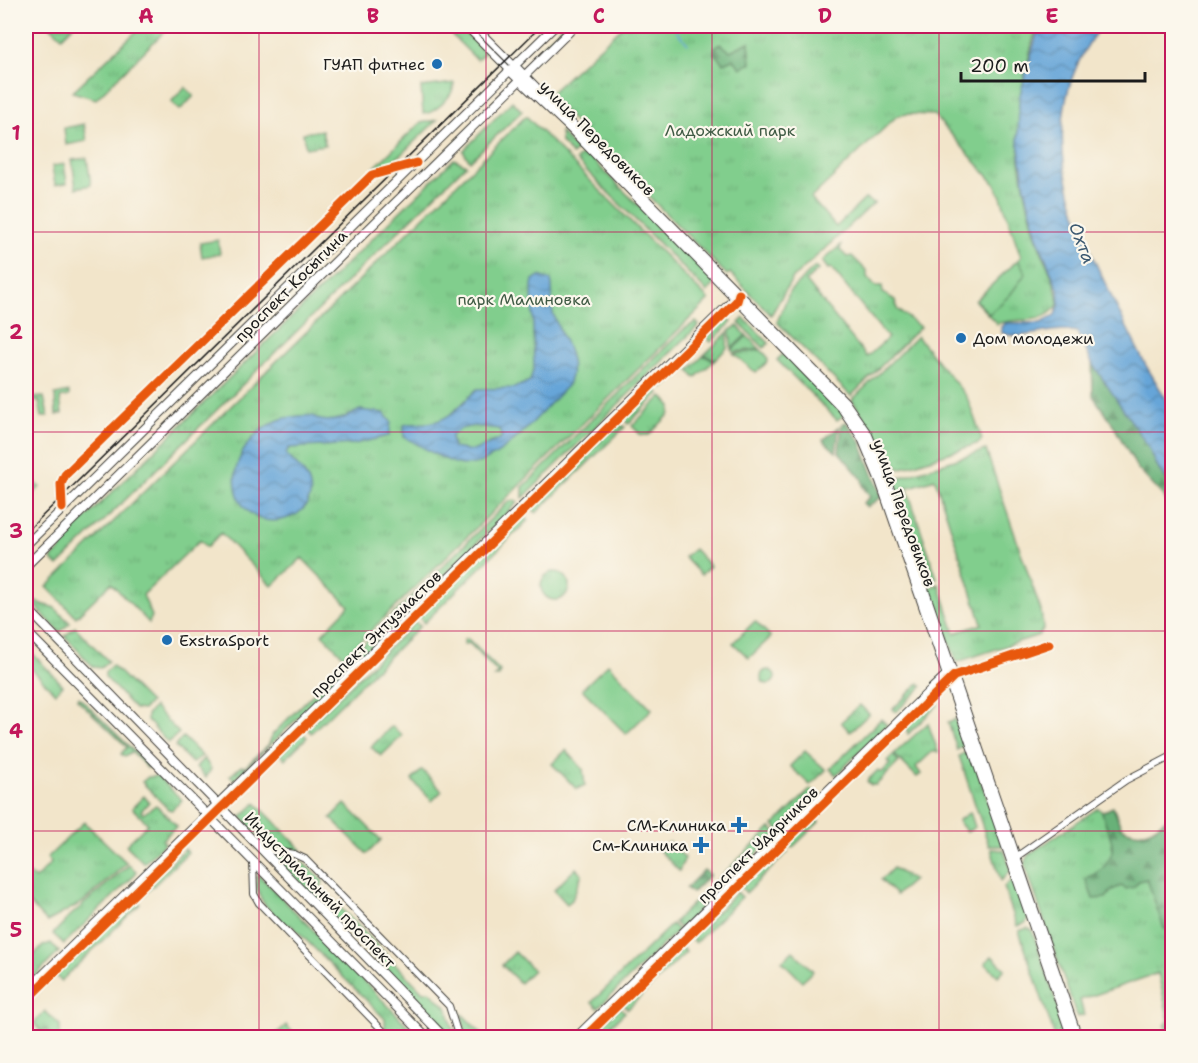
<svg xmlns="http://www.w3.org/2000/svg" width="1198" height="1063" viewBox="0 0 1198 1063" font-family="'Shantell Sans',sans-serif">
<defs>
<pattern id="grass-tufts" width="24" height="20" patternUnits="userSpaceOnUse" patternTransform="scale(1.5)"><rect width="24" height="20" fill="#81ce8d"/><path d="M3 7l-1-3M5 7V3M7 7l1-3M15 17l-1-3M17 17v-4M19 17l1-3" fill="none" stroke="#6fb079"/></pattern>
<pattern id="forest-firs" width="22" height="20" patternUnits="userSpaceOnUse" patternTransform="scale(1.5)"><rect width="22" height="20" fill="#68b178"/><path d="M5 1l3.5 6h-7zM16 11l3.5 6h-7z" fill="#558f62"/></pattern>
<pattern id="water-waves" width="16" height="10" patternUnits="userSpaceOnUse" patternTransform="scale(1.5)"><rect width="16" height="10" fill="#66a5d8"/><path d="M0 5q4-4 8 0t8 0" fill="none" stroke="#5386ae"/></pattern>
</defs>
<rect width="100%" height="100%" fill="#fbf7ec"/>
<filter id="ink" filterUnits="userSpaceOnUse"><feTurbulence type="fractalNoise" baseFrequency=".0167" numOctaves="2"/><feDisplacementMap in="SourceGraphic" scale="12" xChannelSelector="R" yChannelSelector="G"/><feConvolveMatrix kernelMatrix="1 2 1 2 8 2 1 2 1" color-interpolation-filters="sRGB"/></filter>
<filter id="wash" filterUnits="userSpaceOnUse"><feTurbulence type="fractalNoise" baseFrequency=".008" numOctaves="4" result="noise"/><feDisplacementMap in="SourceGraphic" scale="24" xChannelSelector="R" yChannelSelector="G"/><feGaussianBlur stdDeviation="1.35" result="paint"/><feColorMatrix in="noise" values="0 0 0 0 0 0 0 0 0 0 0 0 0 0 0 0 0 1.4 0 .05"/><feComposite in="paint" operator="in"/></filter>
<g filter="url(#wash)">
<rect width="100%" height="100%" fill="#f2e5ca"/>
<path fill="url(#grass-tufts)" stroke="#4e7554" stroke-width="1.5" d="M142 26H170L96 99 72 92Z
M443 26H459L485 52 477 60Z
M563 26H568L535 58 532 56Z
M623 26H1038C1033 36 1031 49 1028 61 1011 126 1018 172 1036 236 1043 260 1057 281 1058 305 1041 327 1020 316 997 324L975 301 1021 257 1000 194 995 184 934 115 907 114 897 116 811 198 836 227 865 199 874 203 792 279 771 315 730 273 727 275 548 95Z
M454 83C455 95 434 114 423 114L421 87Z
M185 87 194 96 180 110 171 102Z
M512 101 522 111 470 161 463 151Z
M526 116 709 300 344 657 322 634 349 606 302 558 272 586 221 533 207 547 200 540 143 595 152 616 149 623 111 583 76 617 47 587Z
M437 120 392 163 374 168 420 123Z
M84 124 87 141 66 145 64 128Z
M322 130 325 145 306 148 303 133Z
M560 132 577 150 572 155 561 143Z
M585 152 716 283 707 292 576 160Z
M87 158 91 185 76 188 72 160Z
M454 159 466 165 58 566 51 559 62 548 59 544Z
M64 164 67 183 55 185 52 166Z
M218 240 220 254 202 257 200 243Z
M841 245 840 250 847 257 852 256 867 271V277L875 286H882L883 293 895 300 897 309 920 327 851 396 777 322 790 291 815 267 818 270 806 281 867 357 888 338 831 268 828 269 822 261Z
M727 317 732 322 711 342 706 337Z
M744 318 769 343 764 348 739 323Z
M696 322 699 325 523 498V487L684 329Z
M738 326 746 335 731 349 730 330Z
M728 332 727 348 716 359 704 355Z
M747 336 760 349 733 352 732 350Z
M917 336 967 397 982 439 979 443 899 469 852 400Z
M761 350 767 356 768 361 756 373 734 354Z
M782 355H786L844 415 837 420 777 360Z
M703 356 715 360 695 378 689 370Z
M673 369 678 374 664 388 659 382Z
M654 388 659 393 628 424 624 417Z
M69 392V396L60 398 62 414 56 415 55 395Z
M662 396 671 406 670 414 649 435H641L632 426Z
M44 397 48 416 42 417 39 401H30L29 398Z
M618 423 625 427 536 513 532 507Z
M986 450 1041 611 1043 629 1039 635 957 662 928 588 939 584 955 633 982 624 935 479 907 488 937 578 926 582 892 485 901 477Z
M26 473 40 487 26 501Z
M515 500 518 502 352 666 345 662 508 502Z
M523 516 528 520 424 623 419 617Z
M694 549 710 566 701 575 684 557Z
M541 586a14 14 0 1 1 28 0a14 14 0 1 1-28 0Z
M29 600 55 608 70 623 60 632Z
M415 622 420 626 311 733 307 728Z
M75 627 108 661 101 668 93 667 65 636Z
M464 639H468L500 671 499 676 495 677 498 673 469 643 464 645Z
M26 647 63 685 55 693 26 663Z
M112 665 150 703 143 710 135 709 105 677V672Z
M340 667 342 675 234 780 230 776 241 766 245 767 269 744 272 735Z
M761 677a7 7 0 1 1 14 0a7 7 0 1 1-14 0Z
M919 683 922 687 896 712 893 709Z
M79 697 146 763 148 769 132 752 125 757 121 754 127 747 77 699Z
M934 699 938 705 908 734 906 727Z
M860 705 869 714 850 732 841 722Z
M154 707 179 733 168 743 147 720V715Z
M881 719 887 725 836 775 830 769Z
M955 719 965 745 957 750 948 722Z
M928 723 938 752H932L916 767 921 774 917 777 894 754Z
M392 726 402 736 381 756 371 747Z
M302 733 307 737 285 759 280 754Z
M183 737 202 756 192 763 175 746Z
M566 750 583 769 585 785 577 789 552 764Z
M805 751 826 770 810 785 790 766Z
M967 751H971L1003 846H989L959 756Z
M893 755 899 762 876 785H871L867 781 878 770 881 773 890 764 887 761Z
M204 758 211 769 206 778 196 767Z
M157 776 182 800 172 810 168 809 142 782 148 777Z
M811 789 817 794 779 831 774 825Z
M144 796 149 802 141 811 143 814 156 805 177 826 162 840 165 843 144 863 126 845 148 824 132 808Z
M256 803 302 850 301 851 268 845 241 817Z
M1113 807 1121 827C1142 840 1156 828 1172 814V1034L1165 1026 1169 1020 1158 973 1080 1000 1084 1015 1077 1017 1025 865 1028 855 1098 808 1102 812Z
M970 812 975 827 967 832 958 821Z
M814 817 819 822 792 848 787 843Z
M84 822 127 863 83 902 47 922 26 900V876L28 873 35 879 51 863 47 858Z
M771 828 777 834 725 884 719 878Z
M669 842 685 858 679 871 659 850Z
M783 847 788 852 746 893 741 887Z
M185 849 188 852 144 895 141 892Z
M991 849 1004 850 1011 870 1001 881Z
M278 854C299 858 308 866 323 881L321 888 423 992 430 991 447 1008 455 1037H452L276 858Z
M129 865 136 871 134 876 64 944 53 934 70 916Z
M576 868 582 874 572 900 567 904 554 890Z
M893 868 913 880 896 895 881 880Z
M259 875 260 876 419 1037H395L385 1028V1019L291 925H284C267 907 257 902 256 876Z
M1014 878 1028 918 1026 923 1017 926 1004 887Z
M716 881 722 887 680 928 674 922Z
M737 892 742 897 695 943 690 938Z
M134 898 140 904 61 981 55 975Z
M672 924 678 930 598 1008 592 1002Z
M1027 928 1032 930 1068 1037H1055L1019 931Z
M51 943 59 952 26 985V962L43 946Z
M681 947 686 952 628 1009 623 1004Z
M515 952 533 970 520 983 502 965Z
M992 956 1005 969 998 976 985 963Z
M620 1007 625 1012 600 1036 595 1031Z
M45 1011 60 1025V1033L56 1037H51L46 1029 41 1032 34 1023Z
M461 1013 485 1037H467Z
M286 1025 296 1036 294 1037H273Z"/>
<path fill="url(#forest-firs)" stroke="#42664a" stroke-width="1.5" d="M749 42 751 63 741 68 733 59 723 63 714 53 715 46 721 44 730 51Z
M1092 363 1149 447 1159 470 1172 486V514L1165 498 1137 468 1112 423 1093 396Z
M846 422 860 440 882 497 867 507 863 503 870 497 863 487 862 479 839 452 842 424Z
M839 427 836 452 823 440Z
M1113 807 1121 827C1142 840 1156 829 1172 814V914L1169 917 1171 928 1164 929 1147 879 1139 881 1134 887 1126 889 1121 886 1112 890 1106 898 1093 899 1086 880C1091 874 1097 875 1102 869 1122 847 1108 836 1102 812Z
M704 870 710 875 692 893 686 888Z"/>
<path fill="#81ce8d" stroke="#4e7554" stroke-width="1.5" d="M50 26H73L62 37Z
M1018 260 1026 273 1010 295 989 314 976 300Z
M755 621 771 637 749 658 733 643Z
M608 664 652 709 626 734 582 689Z
M422 770 442 791 432 801 412 780Z
M345 804 381 840 367 854 331 818Z
M793 951 813 971 802 981 782 961Z"/>
<path fill="url(#water-waves)" stroke="#41607a" stroke-width="1.5" fill-rule="evenodd" d="M1039 26H1101C1016 134 1090 251 1141 356 1149 373 1170 401 1172 417 1176 439 1173 464 1172 486L1159 470 1149 448 1092 363 1077 332C1051 325 1025 342 1002 333L1001 327 1005 323H1041L1054 316 1059 306 1058 289 1037 237 1025 188 1018 142 1019 98Z
M539 276 551 280C554 291 550 302 553 313 560 336 581 362 567 386 542 410 497 473 458 464 440 460 421 445 404 437V425C412 423 420 424 428 423 451 420 461 404 477 389L514 388 530 381 534 367 532 286 533 280ZM474 426 499 429 502 438 473 451 453 448 451 436 460 429Z
M360 410 384 413 391 422 389 436 354 444 289 448 286 454C292 461 300 467 305 475 333 518 245 546 236 487 231 457 256 426 285 418 291 417 306 414 313 416 316 417 318 420 321 420 334 423 348 417 360 410Z"/>
<g fill="none" stroke-linecap="round" stroke-linejoin="round">
<path stroke="#66a5d8" stroke-width="1.5" d="M674 26 678 33 688 44"/>
</g>
</g>
<g filter="url(#ink)">
<g fill="none" stroke-linecap="round" stroke-linejoin="round">
<g stroke="#3c3a36" stroke-width="8">
<path id="minor" d="M465 26 510 71
M475 26 515 66
M62 508 61 484 65 475 372 175 416 163
M261 849 294 854 305 859 449 1006 459 1038
M1016 857 1126 780 1172 756
M253 861 254 894 259 903 390 1038
M26 990 737 295
M26 1000 738 297
M574 1038 930 689 946 674 950 675
M584 1038 954 676 1049 644"/>
</g>
<g stroke="#3c3a36" stroke-width="10">
<path id="major" d="M515 66 845 402 868 435 886 478 1078 1038
M510 71 570 128 841 407 862 438 880 481 1072 1038
M26 545 555 26
M26 566 575 26
M26 607 445 1038
M26 631 427 1038"/>
</g>
<use href="#minor" stroke="#fff" stroke-width="6"/>
<use href="#major" stroke="#fff" stroke-width="8"/>
<path stroke="#1c1c1c" stroke-width="1.5" d="M26 532 541 26"/>
<g stroke="#fbf7ec" stroke-width="13">
<path id="cycleway" d="M62 508 61 484 65 475 372 175 416 163
M26 1000 737 301 739 294
M584 1038 954 676 1049 644"/>
</g>
<use href="#cycleway" stroke="#e8590c" stroke-width="9"/>
</g>
</g>
<path fill="none" stroke="#c2185b" stroke-width="1.5" stroke-opacity="0.55" d="M259 26V1038M486 26V1038M712 26V1038M939 26V1038M26 232H1172M26 432H1172M26 631H1172M26 831H1172"/>
<g fill="#1f6fb2" stroke="#fbf7ec" stroke-width="2">
<circle cx="437" cy="64" r="6"/>
<circle cx="961" cy="338" r="6"/>
<circle cx="167" cy="640" r="6"/>
<path d="M736 816h6v6h6v6h-6v6h-6v-6h-6v-6h6z"/>
<path d="M698 836h6v6h6v6h-6v6h-6v-6h-6v-6h6z"/>
</g>
<g text-anchor="middle" dominant-baseline="central" stroke-width="4.5" stroke-linejoin="round" paint-order="stroke">
<g font-size="16" fill="#1c1c1c" stroke="#fbf7ec" text-anchor="end">
<text x="425" y="64">ГУАП фитнес</text>
<text x="973" y="338" text-anchor="start">Дом молодежи</text>
<text x="179" y="640" text-anchor="start">ExstraSport</text>
<text x="726" y="825">СМ-Клиника</text>
<text x="688" y="845">См-Клиника</text>
</g>
<g font-size="16" fill="#3f5a44" stroke="#fbf7ec">
<text x="730" y="130">Ладожский парк</text>
<text x="524" y="299">парк Малиновка</text>
</g>
<g font-size="16" fill="#1c1c1c" stroke="#fbf7ec">
<text transform="translate(597 138) rotate(45)">улица Передовиков</text>
<text transform="translate(291 286) rotate(-45)">проспект Косыгина</text>
<text transform="translate(904 513) rotate(70)">улица Передовиков</text>
<text transform="translate(376 634) rotate(-44)">проспект Энтузиастов</text>
<text transform="translate(758 845) rotate(-44)">проспект Ударников</text>
<text transform="translate(320 890) rotate(46)">Индустриальный проспект</text>
</g>
<g font-size="18" font-style="italic" fill="#3d5a71" stroke="#fbf7ec">
<text transform="translate(1082 243) rotate(69)">Охта</text>
</g>
</g>
<rect width="1198" height="1063" fill="none" stroke="#fbf7ec" stroke-width="66"/>
<path d="M961 72v9h184v-9" fill="none" stroke="#1c1c1c" stroke-width="3"/>
<text x="970" y="72" font-size="18" fill="#1c1c1c" stroke="#fbf7ec" stroke-width="4.5" paint-order="stroke">200 m</text>
<rect x="33" y="33" width="1132" height="997" fill="none" stroke="#c2185b" stroke-width="2"/>
<g font-size="20" text-anchor="middle" font-weight="bold" fill="#c2185b">
<text x="146" y="23">A</text>
<text x="373" y="23">B</text>
<text x="599" y="23">C</text>
<text x="825" y="23">D</text>
<text x="1052" y="23">E</text>
<text x="16" y="140">1</text>
<text x="16" y="339">2</text>
<text x="16" y="538">3</text>
<text x="16" y="738">4</text>
<text x="16" y="937">5</text>
</g>
</svg>
